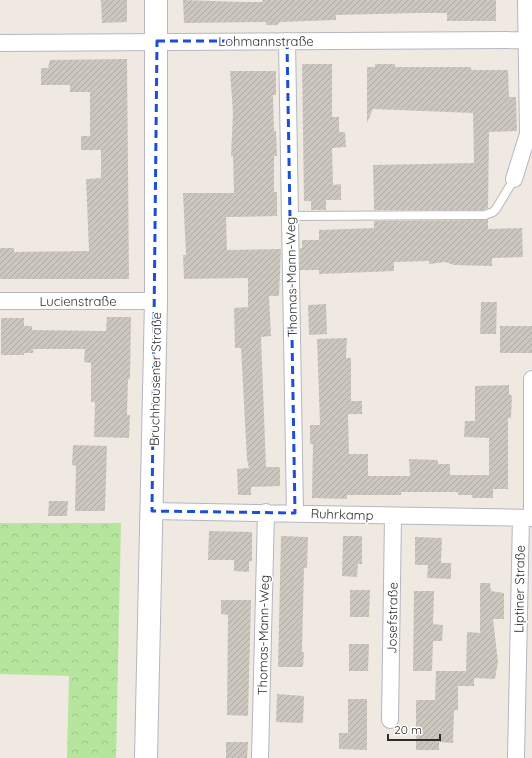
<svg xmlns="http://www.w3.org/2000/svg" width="532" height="758" viewBox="0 0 532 758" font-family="Quicksand,sans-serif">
<defs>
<pattern id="forest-crowns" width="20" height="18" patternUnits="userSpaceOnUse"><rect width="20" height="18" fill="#b6e59e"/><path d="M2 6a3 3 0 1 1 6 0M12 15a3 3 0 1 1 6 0" fill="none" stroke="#9dc588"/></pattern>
<pattern id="building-hatch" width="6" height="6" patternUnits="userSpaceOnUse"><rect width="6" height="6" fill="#cbc7bf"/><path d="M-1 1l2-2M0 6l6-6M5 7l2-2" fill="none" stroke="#afaba4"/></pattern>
</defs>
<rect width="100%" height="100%" fill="#efe9e1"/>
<path fill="url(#forest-crowns)" d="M0 523H121L116 758H67L69 676 0 674Z"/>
<path fill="url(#building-hatch)" d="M101 0H127V22L102 23Z
M183 0 242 2H263L262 0H496V21H447V13H418L336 15V20L280 22 277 25H266V22L184 23Z
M127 59 129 279H0V248H14V252L89 251 86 179 101 178V150H81V136H90V92H70V85H41V68H48L50 60Z
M302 64H332V117H339V132H345L346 147 332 148 333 185 341 184V200H326V210H311V201H304Z
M375 64H395V67H471V70H508L509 97H516L517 131 489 132 488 208 484 210H374L373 165 474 163V160L473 113 373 109 367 123V67H375Z
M230 71H276V95H273L274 131H276L277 156H274V192H277V216L226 217 227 250 281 249 279 296H269L271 336 261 337 266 467H280V486L251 487V495H238L237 469 249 468 247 459 241 348H235L234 308 248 307V278L184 279 183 255H186L183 193H234L233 156H231L233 113Z
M485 220H488V229L522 228 523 257 492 258V266L454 265 445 262 429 264V261L394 262V271L319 274V270H300V248H302V240H319V230L374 228V221Z
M481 302H497L496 334H480Z
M326 304 327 334 309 335 308 305Z
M107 317H131L130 378 128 380 127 415H130L129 438 94 437 95 402H91V363L84 362 85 349H33V353H24V355H1V318H24V326H32V330L106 331Z
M500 326H532V353H500Z
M347 338 346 358H351V401H362V414H348L349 454H368V476H410L409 459 438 460V464H450V475H489V438L464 437 465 421H475V386L509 385V394L512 396 511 418H508V489H493V498H472V495H458V492H401V495H347V499L312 498 313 444H310V425H320L317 339Z
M73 445 107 446 105 511H75L76 466 72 465Z
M49 501H68L67 516H48Z
M209 531 252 532V561H249V572L234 571V560H208Z
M281 536 308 537 307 568H304L302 652H304L303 667H278Z
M343 536H362V564H358L357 577 342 576Z
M415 537 442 538 441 563H451V579L427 578 428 565H415Z
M480 583H490L491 591 504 593V619H493L498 662 495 679 474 678V686H458V710H454L453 743 439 742V750H416V700H435L436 671H466L467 632 480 633Z
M350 590H370L369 617H350Z
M414 591H434L433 624 443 625 442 641H433L432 671H413Z
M221 600H251L248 716 227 715 228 615 221 614Z
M349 644H369L368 671H349Z
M277 694 304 696 303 723 276 722Z
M348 699H367V750L339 749V733H348Z
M226 742H248L247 758H226Z"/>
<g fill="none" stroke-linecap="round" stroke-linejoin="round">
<g stroke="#b4b7c1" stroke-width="10">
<path id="lane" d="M290 216 485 215 493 212 496 209 514 179"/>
</g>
<g stroke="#b4b7c1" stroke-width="18">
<path id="street" d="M287 41 295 513
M0 43 532 40
M514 179 528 134 526 0
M0 301H156
M532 379V518
M152 511 532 518
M390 720 393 516
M260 758 266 512
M516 758 521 518"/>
</g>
<g stroke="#b4b7c1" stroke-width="24">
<path id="secondary" d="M146 758 156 301V0"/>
</g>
<use href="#lane" stroke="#fff" stroke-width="8"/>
<use href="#street" stroke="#fff" stroke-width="16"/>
<use href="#secondary" stroke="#fff" stroke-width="22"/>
</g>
<path fill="none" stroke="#1d4ed8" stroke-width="3" stroke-dasharray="8 5" stroke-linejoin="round" d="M157 41H287L295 513 152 511Z"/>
<g text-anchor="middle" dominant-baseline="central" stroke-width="3.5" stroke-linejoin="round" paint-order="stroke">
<g font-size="13" fill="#2e2e2e" stroke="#fff">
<text x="266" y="41">Lohmannstraße</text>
<text transform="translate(291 277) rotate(-91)">Thomas-Mann-Weg</text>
<text x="78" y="301">Lucienstraße</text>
<text transform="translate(155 379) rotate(-89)">Bruchhausener Straße</text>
<text transform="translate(342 514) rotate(2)">Ruhrkamp</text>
<text transform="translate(519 589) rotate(-89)">Liptiner Straße</text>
<text transform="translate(392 618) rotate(-89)">Josefstraße</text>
<text transform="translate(263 635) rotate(-89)">Thomas-Mann-Weg</text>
</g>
</g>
<path d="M388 734v6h52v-6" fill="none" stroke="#2e2e2e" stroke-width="2"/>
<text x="394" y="734" font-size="12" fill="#2e2e2e" stroke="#ffffff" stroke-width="3" paint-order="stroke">20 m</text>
</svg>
